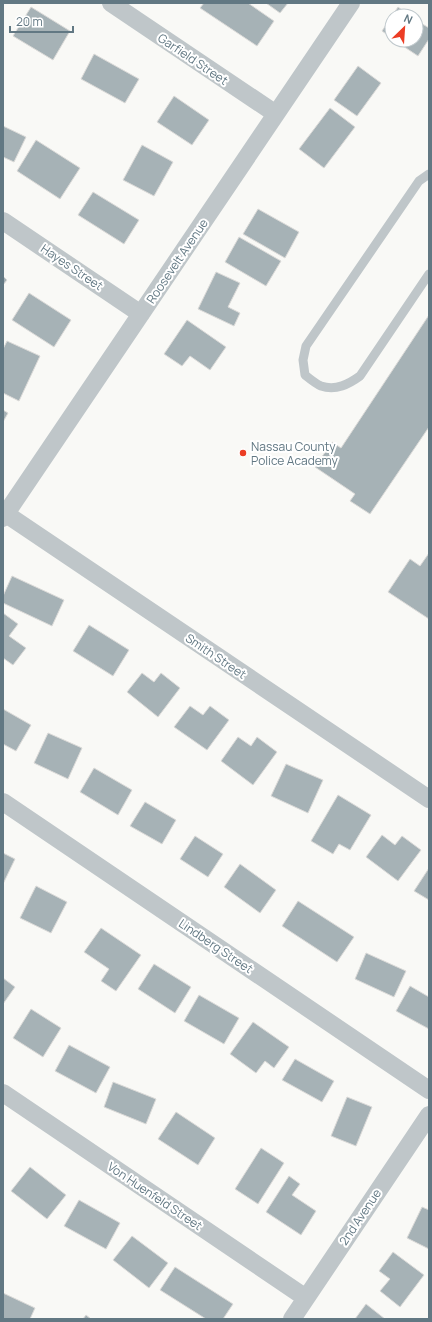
<svg xmlns="http://www.w3.org/2000/svg" width="432" height="1322" viewBox="0 0 432 1322" font-family="Manrope,sans-serif">
<rect width="100%" height="100%" fill="#f9f9f6"/>
<path fill="#a6b2b6" stroke="#dbdad8" d="M204 3H248L274 21 257 46 200 8Z
M266 3H288L280 13Z
M31 7 70 31 53 60 13 36Z
M398 7 410 16H392V38L382 31Z
M416 20 429 28V39L418 56 394 40H416Z
M94 54 139 79 125 103 81 79Z
M358 66 381 83 357 116 334 100Z
M174 96 209 120 192 145 157 122Z
M330 108 355 127 324 168 299 149Z
M3 126 26 137 14 162 3 157Z
M36 140 80 168 60 199 17 171Z
M142 145 173 162 154 196 123 180Z
M93 192 139 220 124 244 78 215Z
M258 209 299 232 285 258 243 234Z
M239 237 281 261 266 286 225 262Z
M216 272 240 283 228 307 240 313 234 326 198 309Z
M3 276 7 280 3 285Z
M29 293 71 320 54 347 12 320Z
M429 315V427L370 514 350 501 355 494 315 467 332 442 341 448Z
M187 320 226 347 210 370 190 356 182 366 164 354Z
M7 341 40 356 19 401 3 393V349Z
M3 410 8 413 3 422Z
M429 553V619L388 592 410 559 420 566Z
M12 576 64 600 52 626 3 603V596Z
M3 613 18 624 9 636 26 648 13 665 3 658Z
M89 625 129 650 113 676 73 651Z
M142 673 154 682 161 673 180 688 158 717 127 692Z
M190 706 203 715 210 706 229 720 207 750 174 727Z
M3 709 31 725 16 751 3 744Z
M48 733 82 748 68 779 34 763Z
M238 737 251 746 257 737 277 752 253 785 221 761Z
M286 764 323 780 308 813 271 796Z
M94 768 132 790 118 815 80 792Z
M338 795 371 815 350 850 339 844 333 854 311 841Z
M145 802 176 820 162 844 130 826Z
M382 835 395 845 402 836 421 850 398 881 366 857Z
M195 836 223 854 208 877 180 859Z
M3 853 15 859 3 884Z
M240 864 276 890 260 913 224 887Z
M429 868V900L414 891Z
M36 886 67 902 51 933 20 918Z
M298 901 354 937 337 962 282 926Z
M101 928 141 955 116 991 101 981 109 969 84 952Z
M366 953 406 971 394 997 355 979Z
M154 964 191 987 175 1013 138 989Z
M3 978 15 987 3 1004Z
M410 986 429 997V1029L396 1011Z
M199 995 239 1018 224 1044 184 1021Z
M31 1009 61 1028 43 1057 13 1038Z
M253 1022 289 1047 274 1068 265 1061 256 1073 230 1054Z
M69 1045 110 1067 96 1093 55 1071Z
M295 1059 334 1081 322 1102 282 1080Z
M113 1082 156 1099 146 1124 104 1107Z
M347 1097 372 1107 356 1146 331 1136Z
M176 1112 215 1138 198 1165 158 1139Z
M261 1148 284 1163 258 1204 235 1189Z
M30 1167 66 1195 47 1219 11 1191Z
M289 1176 300 1184 292 1195 316 1211 301 1235 266 1212Z
M79 1200 120 1223 106 1249 64 1226Z
M422 1207 429 1210V1249L407 1238Z
M132 1236 168 1263 149 1288 113 1260Z
M393 1252 424 1275 400 1307 380 1291 390 1279 379 1271Z
M175 1267 233 1304 223 1319H206L160 1290Z
M3 1293 35 1308 30 1319H3Z
M366 1304 385 1319H355Z
M86 1315 91 1319H83Z"/>
<g fill="none" stroke-linecap="round" stroke-linejoin="round">
<path stroke="#bfc6c9" stroke-width="9" d="M429 174 419 181 306 346 303 360 305 375C310 379 316 384 321 386 336 391 349 384 360 376L429 274"/>
<path stroke="#bfc6c9" stroke-width="18" d="M111 3 276 114
M3 221 141 314
M3 512 429 799
M3 518 351 3
M3 802 429 1090
M3 1093 306 1298
M292 1319 429 1115"/>
</g>
<circle fill="#ec3d24" stroke="#fff" stroke-width="1.5" cx="243" cy="453" r="4"/>
<g text-anchor="middle" dominant-baseline="central" stroke-width="4" stroke-linejoin="round" paint-order="stroke">
<g font-size="12" fill="#627883" stroke="#fff">
<text transform="translate(193 59) rotate(34)">Garfield Street</text>
<text transform="translate(177 261) rotate(-56)">Roosevelt Avenue</text>
<text transform="translate(72 267) rotate(34)">Hayes Street</text>
<text transform="translate(216 656) rotate(34)">Smith Street</text>
<text transform="translate(216 946) rotate(34)">Lindberg Street</text>
<text transform="translate(155 1196) rotate(34)">Von Huenfeld Street</text>
<text transform="translate(360 1217) rotate(-56)">2nd Avenue</text>
</g>
<g font-size="12" fill="#627883" stroke="#fff" text-anchor="start">
<text x="251" y="446">Nassau County<tspan x="251" dy="14">Police Academy</tspan></text>
</g>
</g>
<rect width="432" height="1322" fill="none" stroke="#627883" stroke-width="8"/>
<g transform="translate(404 28) rotate(25)"><circle r="19" fill="#ffffff" stroke="#c0c9cd"/>
<path d="M0-3L7 15L0 10L-7 15Z" fill="#ec3d24"/>
<text y="-6" font-size="11" font-weight="bold" text-anchor="middle" fill="#627883">N</text>
</g>
<path d="M10 26v6h63v-6" fill="none" stroke="#627883" stroke-width="2"/>
<text x="16" y="26" font-size="12" fill="#627883" stroke="#ffffff" stroke-width="3" paint-order="stroke">20 m</text>
</svg>
